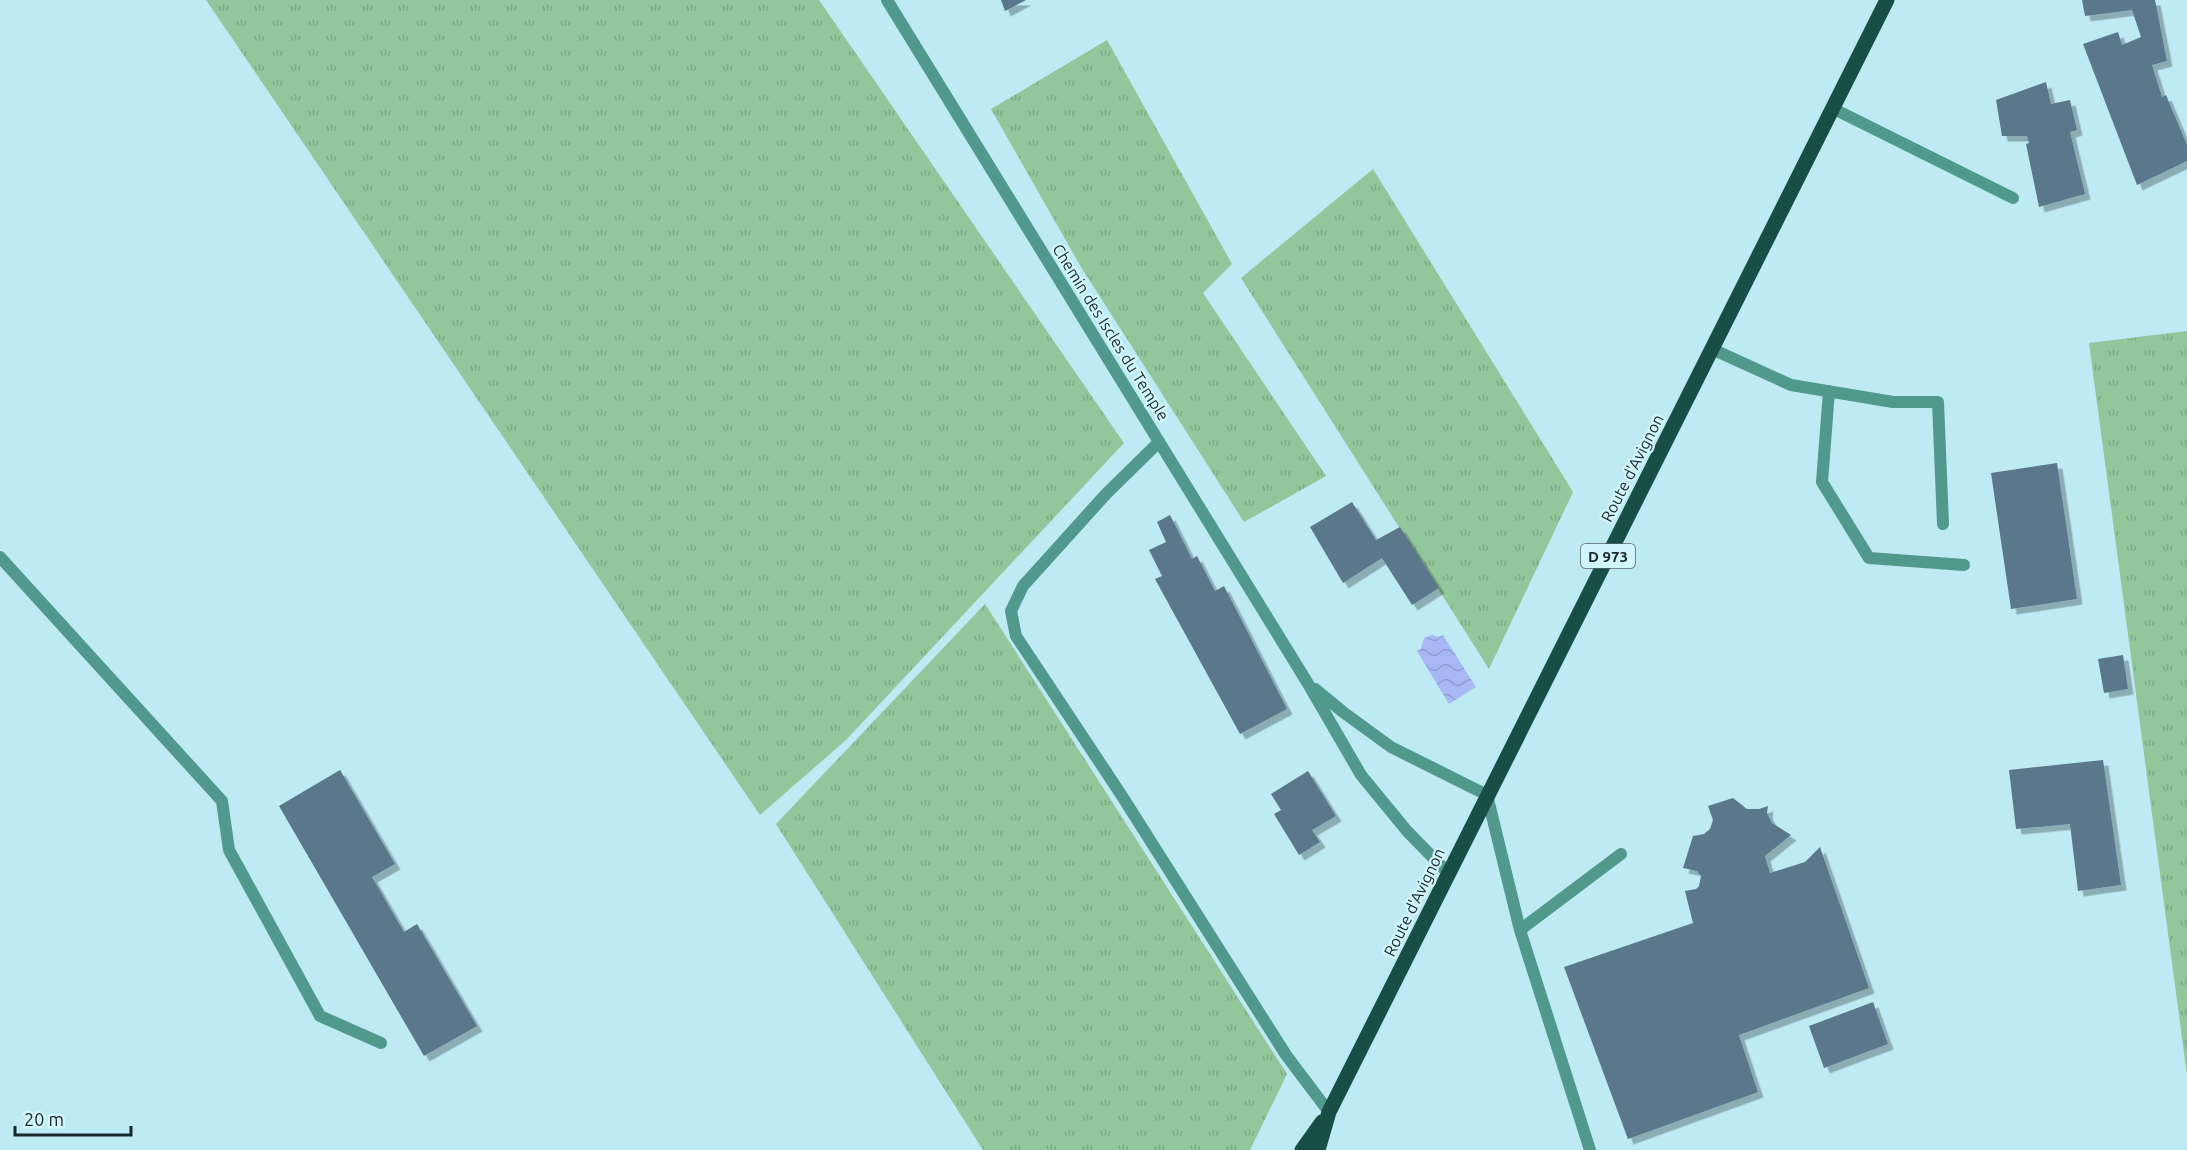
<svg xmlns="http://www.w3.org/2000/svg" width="2187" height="1150" viewBox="0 0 2187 1150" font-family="Ubuntu,sans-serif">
<defs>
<pattern id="grass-tufts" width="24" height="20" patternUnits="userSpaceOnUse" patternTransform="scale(1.5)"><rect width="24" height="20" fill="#92c69b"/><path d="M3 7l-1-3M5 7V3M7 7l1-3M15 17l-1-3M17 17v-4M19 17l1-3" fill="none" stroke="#7daa86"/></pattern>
<pattern id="water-waves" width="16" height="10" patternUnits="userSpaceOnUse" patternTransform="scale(1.5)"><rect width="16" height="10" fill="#a7b8f5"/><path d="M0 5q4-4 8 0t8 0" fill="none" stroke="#8f9ed2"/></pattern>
<filter id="shadow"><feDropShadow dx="5.5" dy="5.5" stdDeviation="0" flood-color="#0004"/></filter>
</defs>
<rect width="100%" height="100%" fill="#beeaf3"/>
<path fill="url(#grass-tufts)" d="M206 0H819L1124 443 846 740 760 815Z
M1107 40 1232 264 1203 293 1326 476 1244 522 1081 267 991 109Z
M1373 169 1573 492 1489 669 1241 278Z
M2187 331V1075L2089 343Z
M985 604 1287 1074 1250 1150H983L776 824Z"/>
<path fill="url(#water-waves)" d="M1432 635 1439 637 1443 635 1476 687 1449 704 1417 651 1421 649 1424 638Z"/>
<path fill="#5a778c" filter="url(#shadow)" d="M1001 0H1026L1005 11Z
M2082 0H2155L2167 61 2152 65 2162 97 2166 95 2187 145V161L2137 185 2083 44 2118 32 2122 45 2141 37 2132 10 2085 16Z
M2046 82 2051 104 2070 100 2077 130 2070 132 2085 194 2039 207 2026 144 2029 143 2027 136H2002L1996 100Z
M2057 463 2077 599 2011 609 1991 473Z
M1352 502 1376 540 1400 527 1439 588 1412 605 1382 558 1343 583 1310 527Z
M1170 515 1192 559 1197 556 1215 591 1224 586 1287 709 1240 734 1155 579 1162 576 1149 550 1166 542 1157 522Z
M2123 655 2128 689 2104 693 2098 659Z
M2103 760 2121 885 2078 891 2070 824 2016 829 2009 770Z
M340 770 395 864 372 877 404 932 417 924 477 1026 424 1056 279 806Z
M1308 771 1336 816 1312 830 1320 842 1299 855 1274 814 1281 810 1271 794Z
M1733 798 1747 809H1759L1768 806 1767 813 1772 823 1791 835 1765 856 1770 873 1805 862 1820 847 1869 988 1739 1035 1758 1092 1628 1139 1564 967 1693 923 1685 891 1696 889 1699 886 1701 876 1697 871 1683 868 1693 836 1704 834 1710 829 1713 820 1708 806Z
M1873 1002 1888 1044 1824 1068 1809 1026Z"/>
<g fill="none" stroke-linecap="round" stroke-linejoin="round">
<path stroke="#50998c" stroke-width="12" d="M1832 108 2013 198
M1712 349 1791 385 1893 402H1938L1943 524
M1829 391 1822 482 1869 558 1964 565
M1159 442 1106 494 1023 586 1011 611 1016 636 1122 796 1286 1055 1329 1112
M0 557 222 801 229 850 320 1016 381 1043
M1487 795 1520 930 1621 854
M1520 930 1590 1150"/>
<path stroke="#50998c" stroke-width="12" d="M887 0 1307 682 1361 775 1407 831 1449 874
M1315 689 1343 712 1391 747 1487 795"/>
<path stroke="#184e45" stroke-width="15" d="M1302 1150 1322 1122
M1318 1150 1329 1112 1887 0"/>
</g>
<g text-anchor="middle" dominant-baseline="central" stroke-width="4.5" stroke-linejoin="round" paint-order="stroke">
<rect fill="#d2f6fd" stroke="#50666b" stroke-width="1.5" x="1581" y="544" width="54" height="24" rx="4.5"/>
<g font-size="15" font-weight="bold" fill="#18292d">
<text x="1608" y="556">D 973</text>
</g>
<g font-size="16" fill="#18292d" stroke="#d2f6fd">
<text transform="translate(1111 332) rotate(58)">Chemin des Iscles du Temple</text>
<text transform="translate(1632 468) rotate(-63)">Route d'Avignon</text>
<text transform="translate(1414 902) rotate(-64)">Route d'Avignon</text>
</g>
</g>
<path d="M15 1126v9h116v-9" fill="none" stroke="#18292d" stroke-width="3"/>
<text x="24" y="1126" font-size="18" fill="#18292d" stroke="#d2f6fd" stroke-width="4.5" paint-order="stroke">20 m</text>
</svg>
